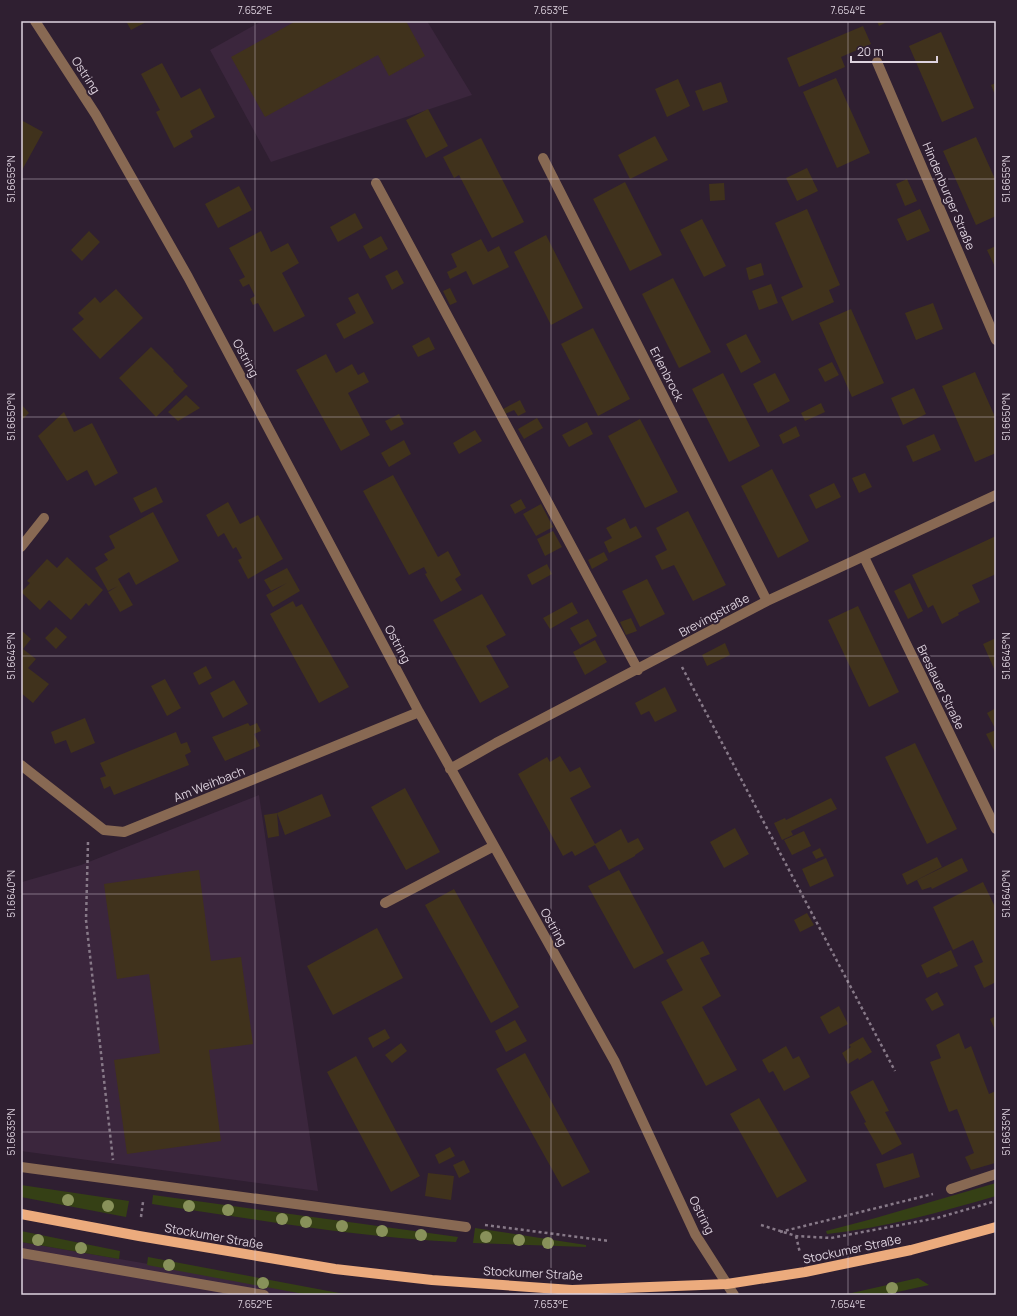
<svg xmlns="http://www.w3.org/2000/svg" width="1017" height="1316" viewBox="0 0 1017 1316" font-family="Manrope,sans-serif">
<rect width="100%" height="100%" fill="#2f1f31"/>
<path fill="#3b263d" d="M262 21H427L472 95 271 162 210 50Z
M259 795 318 1191 21 1151 22 882 81 865Z
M21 1242 328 1295H21Z"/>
<path fill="#354015" d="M996 1183V1196C941 1212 884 1228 827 1234L826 1231 872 1219Z
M21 1185 129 1201 126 1217 21 1197Z
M153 1195 458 1237 456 1242C354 1237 253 1219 152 1204Z
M475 1228 586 1245V1247L473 1243Z
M21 1231 120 1251 119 1259 21 1242Z
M148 1257 339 1293 353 1295H309L147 1265Z
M918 1278 929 1285 884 1295H843Z"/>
<path fill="#40321c" d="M126 21H148L131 30Z
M296 21H406L425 56 389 76 378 55 265 117 231 57Z
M877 21H889L879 26Z
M863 26 871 44 841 57 845 67 799 87 787 58Z
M941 32 974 108 942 122 909 46Z
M162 63 181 98 200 88 215 117 190 131 193 137 174 148 156 112 160 110 141 74Z
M836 78 870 153 837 168 803 92Z
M678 79 690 106 667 117 655 89Z
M721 82 728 102 703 111 695 91Z
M996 83V97L991 85Z
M428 109 448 146 426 158 406 120Z
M21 120 43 132 21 172Z
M655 136 668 160 630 179 618 155Z
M976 137 996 181V216L976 225 943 151Z
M481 138 524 222 492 238 459 175 454 178 443 157Z
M807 168 818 191 797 201 786 178Z
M907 179 917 201 905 206 896 184Z
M625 182 662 255 630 271 593 199Z
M724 183 725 200 710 201 709 184Z
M239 186 252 210 218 228 205 204Z
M807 209 840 285 829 290 834 302 792 321 781 297 803 287 775 223Z
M920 209 930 231 907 241 897 219Z
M355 213 363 228 338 242 330 227Z
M702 219 726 266 704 277 680 230Z
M89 231 100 242 82 261 71 250Z
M261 231 271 252 288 243 299 263 282 273 305 316 274 332 258 303 253 305 250 299 255 296 249 284 243 287 239 280 245 277 229 248Z
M546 235 583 308 551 325 514 252Z
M381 236 388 249 370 259 363 246Z
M481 239 488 252 499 246 509 267 473 285 466 271 450 279 447 272 457 267 451 254Z
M996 246V269L987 250Z
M761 263 764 275 749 280 746 268Z
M397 270 404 283 392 290 385 276Z
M673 278 711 352 679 368 642 294Z
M771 284 778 303 759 310 752 291Z
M450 288 457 302 450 305 443 291Z
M116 289 143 318 100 359 72 329 84 319 78 313 95 297 100 303Z
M358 293 374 323 344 339 336 324 356 313 348 298Z
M933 303 943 329 916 340 905 313Z
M851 309 884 383 852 397 819 323Z
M593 328 630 399 598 416 561 344Z
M746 334 761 362 741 373 726 344Z
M429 337 435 349 418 357 412 346Z
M151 347 174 370 173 371 188 386 156 417 119 378Z
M326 354 336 373 352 364 358 375 364 372 369 382 348 393 370 435 341 451 296 370Z
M832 362 839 375 825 382 818 369Z
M975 372 996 419V453L975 462 942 386Z
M723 373 760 446 729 462 692 389Z
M775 373 790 401 768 413 753 384Z
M914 388 926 414 903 425 891 398Z
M186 395 200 408 178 421 168 412Z
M520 400 526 412 518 416 514 410 505 414 503 409Z
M821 403 825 412 805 421 801 413Z
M21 404 29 413 21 421Z
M64 412 74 432 92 423 118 473 95 486 87 470 67 481 38 436Z
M399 414 404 424 391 431 385 421Z
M537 418 543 428 524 439 518 429Z
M640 419 678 492 645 508 608 436Z
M587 422 593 434 569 447 562 435Z
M796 426 800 436 783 444 779 435Z
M475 430 482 441 459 454 453 443Z
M934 434 941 450 913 462 906 446Z
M404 440 411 454 389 467 381 453Z
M772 469 809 541 778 558 741 486Z
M865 473 872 487 859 493 852 478Z
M393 475 438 557 448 551 461 575 455 579 462 590 441 602 425 574 427 573 424 567 409 575 363 491Z
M834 483 841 497 816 509 809 495Z
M156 487 163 502 141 513 133 498Z
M521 499 526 508 515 514 510 505Z
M228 502 240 524 258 515 283 559 248 579 238 560 242 558 236 547 233 549 224 533 218 537 206 515Z
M541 504 553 527 536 536 523 514Z
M688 511 726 585 693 601 674 565 662 570 655 556 667 550 656 528Z
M153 512 179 561 136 585 129 572 118 579 133 605 120 612 108 592 118 586 108 591 95 568 108 560 104 554 115 548 109 536Z
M625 518 630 529 636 526 642 537 609 553 604 542 612 538 606 528Z
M553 531 562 547 545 556 537 539Z
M996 536V574L972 585 980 602 958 613 959 615 942 624 933 605 928 608 912 575Z
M604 552 608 560 592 569 588 560Z
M67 557 103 590 89 606 86 603 71 620 49 600 40 610 21 592 30 583 27 581 47 559 57 568Z
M547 564 552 574 532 585 527 575Z
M287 568 300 591 273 607 266 595 287 583 271 591 264 580Z
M647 579 665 614 640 627 622 591Z
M910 583 923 611 908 619 894 591Z
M482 594 506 635 486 646 509 687 480 703 433 620Z
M293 601 296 607 302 604 349 687 319 703 270 614Z
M572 602 578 613 550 629 543 618Z
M858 606 899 692 869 707 828 620Z
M631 618 637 631 626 635 620 622Z
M588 619 597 636 580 645 570 628Z
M56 627 67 637 56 649 45 638Z
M21 630 31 639 23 649 36 659 28 668 49 684 33 703 21 693Z
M996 638V673L983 644Z
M595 640 607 662 585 675 573 652Z
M725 643 730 655 707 666 702 655Z
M206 666 212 678 199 685 193 673Z
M165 679 181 708 167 716 151 686Z
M234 680 248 704 223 718 210 693Z
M665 687 677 711 655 722 649 711 641 715 635 703Z
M996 708V754L986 734 996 730 987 713Z
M85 718 95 743 71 753 66 740 55 744 51 732Z
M248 723 250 726 257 723 261 731 254 734 260 746 225 761 212 737Z
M176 732 181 744 187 742 191 752 185 755 189 765 114 795 110 786 104 789 100 778 106 776 100 763Z
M915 743 957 829 927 844 885 757Z
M560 756 570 772 580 767 591 787 570 798 595 844 621 829 628 843 638 838 644 849 635 855V856L609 870 595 845 575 856 572 851 563 856 518 774 547 757 550 762Z
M405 788 440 852 406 870 371 807Z
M322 794 331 816 285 835 277 813 279 836 268 838 264 815 277 813Z
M831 798 837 809 791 831 793 835 782 840 774 823 785 818 786 820Z
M735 828 749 854 724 868 710 842Z
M804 831 811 846 792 855 784 840Z
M820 848 824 856 816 859 812 852Z
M937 857 942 867 907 885 902 874Z
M826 858 834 876 810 887 802 869Z
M962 858 968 871 932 889 931 887 922 890 917 880Z
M199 870 211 961 241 957 253 1044 209 1050 221 1141 127 1154 114 1060 160 1053 149 974 117 979 104 884Z
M619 870 664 953 634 969 588 886Z
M983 882 996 909V982L984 988 974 966 983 962 973 940 953 950 933 907Z
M454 889 519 1007 491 1023 425 905Z
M807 913 814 925 800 932 794 920Z
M377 928 403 978 333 1015 307 966Z
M703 941 710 954 700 958 721 996 702 1007 737 1070 706 1086 661 1002 683 990 666 960Z
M951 950 958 966 940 974 939 972 927 978 921 965Z
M937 992 944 1005 932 1011 925 999Z
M839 1006 848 1024 829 1034 820 1017Z
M996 1016V1032L990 1019Z
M515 1020 527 1041 506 1052 495 1031Z
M385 1029 390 1038 373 1048 368 1038Z
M959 1033 965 1049 971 1046 989 1094 996 1091V1161H994L995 1163 971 1170 965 1157 974 1153 957 1109 949 1112 930 1062 941 1058 936 1045Z
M863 1037 872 1052 859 1060 858 1058 848 1064 842 1053 851 1047 849 1045Z
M401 1043 407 1051 392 1063 385 1055Z
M786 1046 793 1059 799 1056 810 1077 784 1091 773 1071 769 1073 762 1060Z
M525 1053 590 1172 562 1187 496 1069Z
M356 1056 420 1176 391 1192 327 1072Z
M873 1080 889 1111 885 1112 902 1144 882 1155 864 1123 866 1122 850 1092Z
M759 1098 807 1181 777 1198 730 1114Z
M450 1147 455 1156 439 1164 435 1155Z
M913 1153 920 1177 884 1188 876 1164Z
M464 1160 470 1172 459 1178 453 1165Z
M428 1173 454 1176 451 1200 425 1196Z"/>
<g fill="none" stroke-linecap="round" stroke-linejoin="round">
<path stroke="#877988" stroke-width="2.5" stroke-dasharray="3 3" stroke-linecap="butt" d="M682 667 895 1071
M88 842 86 920 113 1160
M141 1217 143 1202
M485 1225 609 1241
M761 1225 796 1236 831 1238 937 1218 996 1201
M780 1232 933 1194
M796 1236 800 1253"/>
<path stroke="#886953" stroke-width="10" d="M35 21 96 115 188 277 419 712 615 1062 695 1234 734 1295
M877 62 996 340
M543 158 767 601
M376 183 638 670
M21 547 44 518
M864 557 996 829
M21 765 104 830 124 832 419 712
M450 769 496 743 767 601 996 495
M385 903 494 846
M21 1167 466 1227
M951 1189 996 1174
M21 1253 264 1295"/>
<path stroke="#ecab7d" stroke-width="10" d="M21 1214 139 1236 335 1269 432 1280 572 1290 727 1284 805 1272 911 1250 996 1227"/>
</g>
<g fill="#88915a">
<circle cx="68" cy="1200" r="6"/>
<circle cx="108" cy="1206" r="6"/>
<circle cx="189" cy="1206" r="6"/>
<circle cx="228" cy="1210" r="6"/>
<circle cx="282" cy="1219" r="6"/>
<circle cx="306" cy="1222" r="6"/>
<circle cx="342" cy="1226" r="6"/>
<circle cx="382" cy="1231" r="6"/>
<circle cx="421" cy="1235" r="6"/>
<circle cx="486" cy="1237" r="6"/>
<circle cx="38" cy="1240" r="6"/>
<circle cx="519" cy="1240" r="6"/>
<circle cx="548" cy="1243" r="6"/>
<circle cx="81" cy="1248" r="6"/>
<circle cx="169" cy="1265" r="6"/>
<circle cx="263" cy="1283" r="6"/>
<circle cx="892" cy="1288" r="6"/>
</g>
<path fill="none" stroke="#ded3df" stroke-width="1" stroke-opacity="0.45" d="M255 21V1295M551 21V1295M848 21V1295M21 179H996M21 417H996M21 656H996M21 894H996M21 1132H996"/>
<g text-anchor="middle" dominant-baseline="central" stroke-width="4" stroke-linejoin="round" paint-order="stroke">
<g font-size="12" fill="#ded3df" stroke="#2f1f31">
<text transform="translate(86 75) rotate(57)">Ostring</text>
<text transform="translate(949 196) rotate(67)">Hindenburger Straße</text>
<text transform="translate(246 358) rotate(62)">Ostring</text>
<text transform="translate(667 374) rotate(63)">Erlenbrock</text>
<text transform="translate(714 615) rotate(-28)">Brevingstraße</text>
<text transform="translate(398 644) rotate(62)">Ostring</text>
<text transform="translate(941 687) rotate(64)">Breslauer Straße</text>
<text transform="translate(209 784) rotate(-22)">Am Weihbach</text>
<text transform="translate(554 927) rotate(61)">Ostring</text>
<text transform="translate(702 1215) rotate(63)">Ostring</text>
<text transform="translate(214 1236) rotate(10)">Stockumer Straße</text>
<text transform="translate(852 1249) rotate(-12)">Stockumer Straße</text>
<text transform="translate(533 1273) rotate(3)">Stockumer Straße</text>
</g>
</g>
<rect width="1017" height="1316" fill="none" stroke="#2f1f31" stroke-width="44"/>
<path d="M851 56v6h86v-6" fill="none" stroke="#ded3df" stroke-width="2"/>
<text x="857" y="56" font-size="12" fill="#ded3df" stroke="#2f1f31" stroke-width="3" paint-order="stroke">20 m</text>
<rect x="22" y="22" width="973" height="1272" fill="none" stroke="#ded3df" stroke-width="1.5"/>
<g font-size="10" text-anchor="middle" fill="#ded3df">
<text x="255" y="14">7.652°E</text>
<text x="551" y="14">7.653°E</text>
<text x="848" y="14">7.654°E</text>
<text transform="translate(11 179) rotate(-90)" y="4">51.6655°N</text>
<text transform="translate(1006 179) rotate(-90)" y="4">51.6655°N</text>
<text transform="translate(11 417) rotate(-90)" y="4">51.6650°N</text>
<text transform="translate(1006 417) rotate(-90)" y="4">51.6650°N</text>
<text transform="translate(11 656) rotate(-90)" y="4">51.6645°N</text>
<text transform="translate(1006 656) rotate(-90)" y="4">51.6645°N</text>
<text transform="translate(11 894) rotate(-90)" y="4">51.6640°N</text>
<text transform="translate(1006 894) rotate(-90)" y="4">51.6640°N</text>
<text transform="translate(11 1132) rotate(-90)" y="4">51.6635°N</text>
<text transform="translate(1006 1132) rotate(-90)" y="4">51.6635°N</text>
<text x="255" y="1308">7.652°E</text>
<text x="551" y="1308">7.653°E</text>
<text x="848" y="1308">7.654°E</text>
</g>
</svg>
